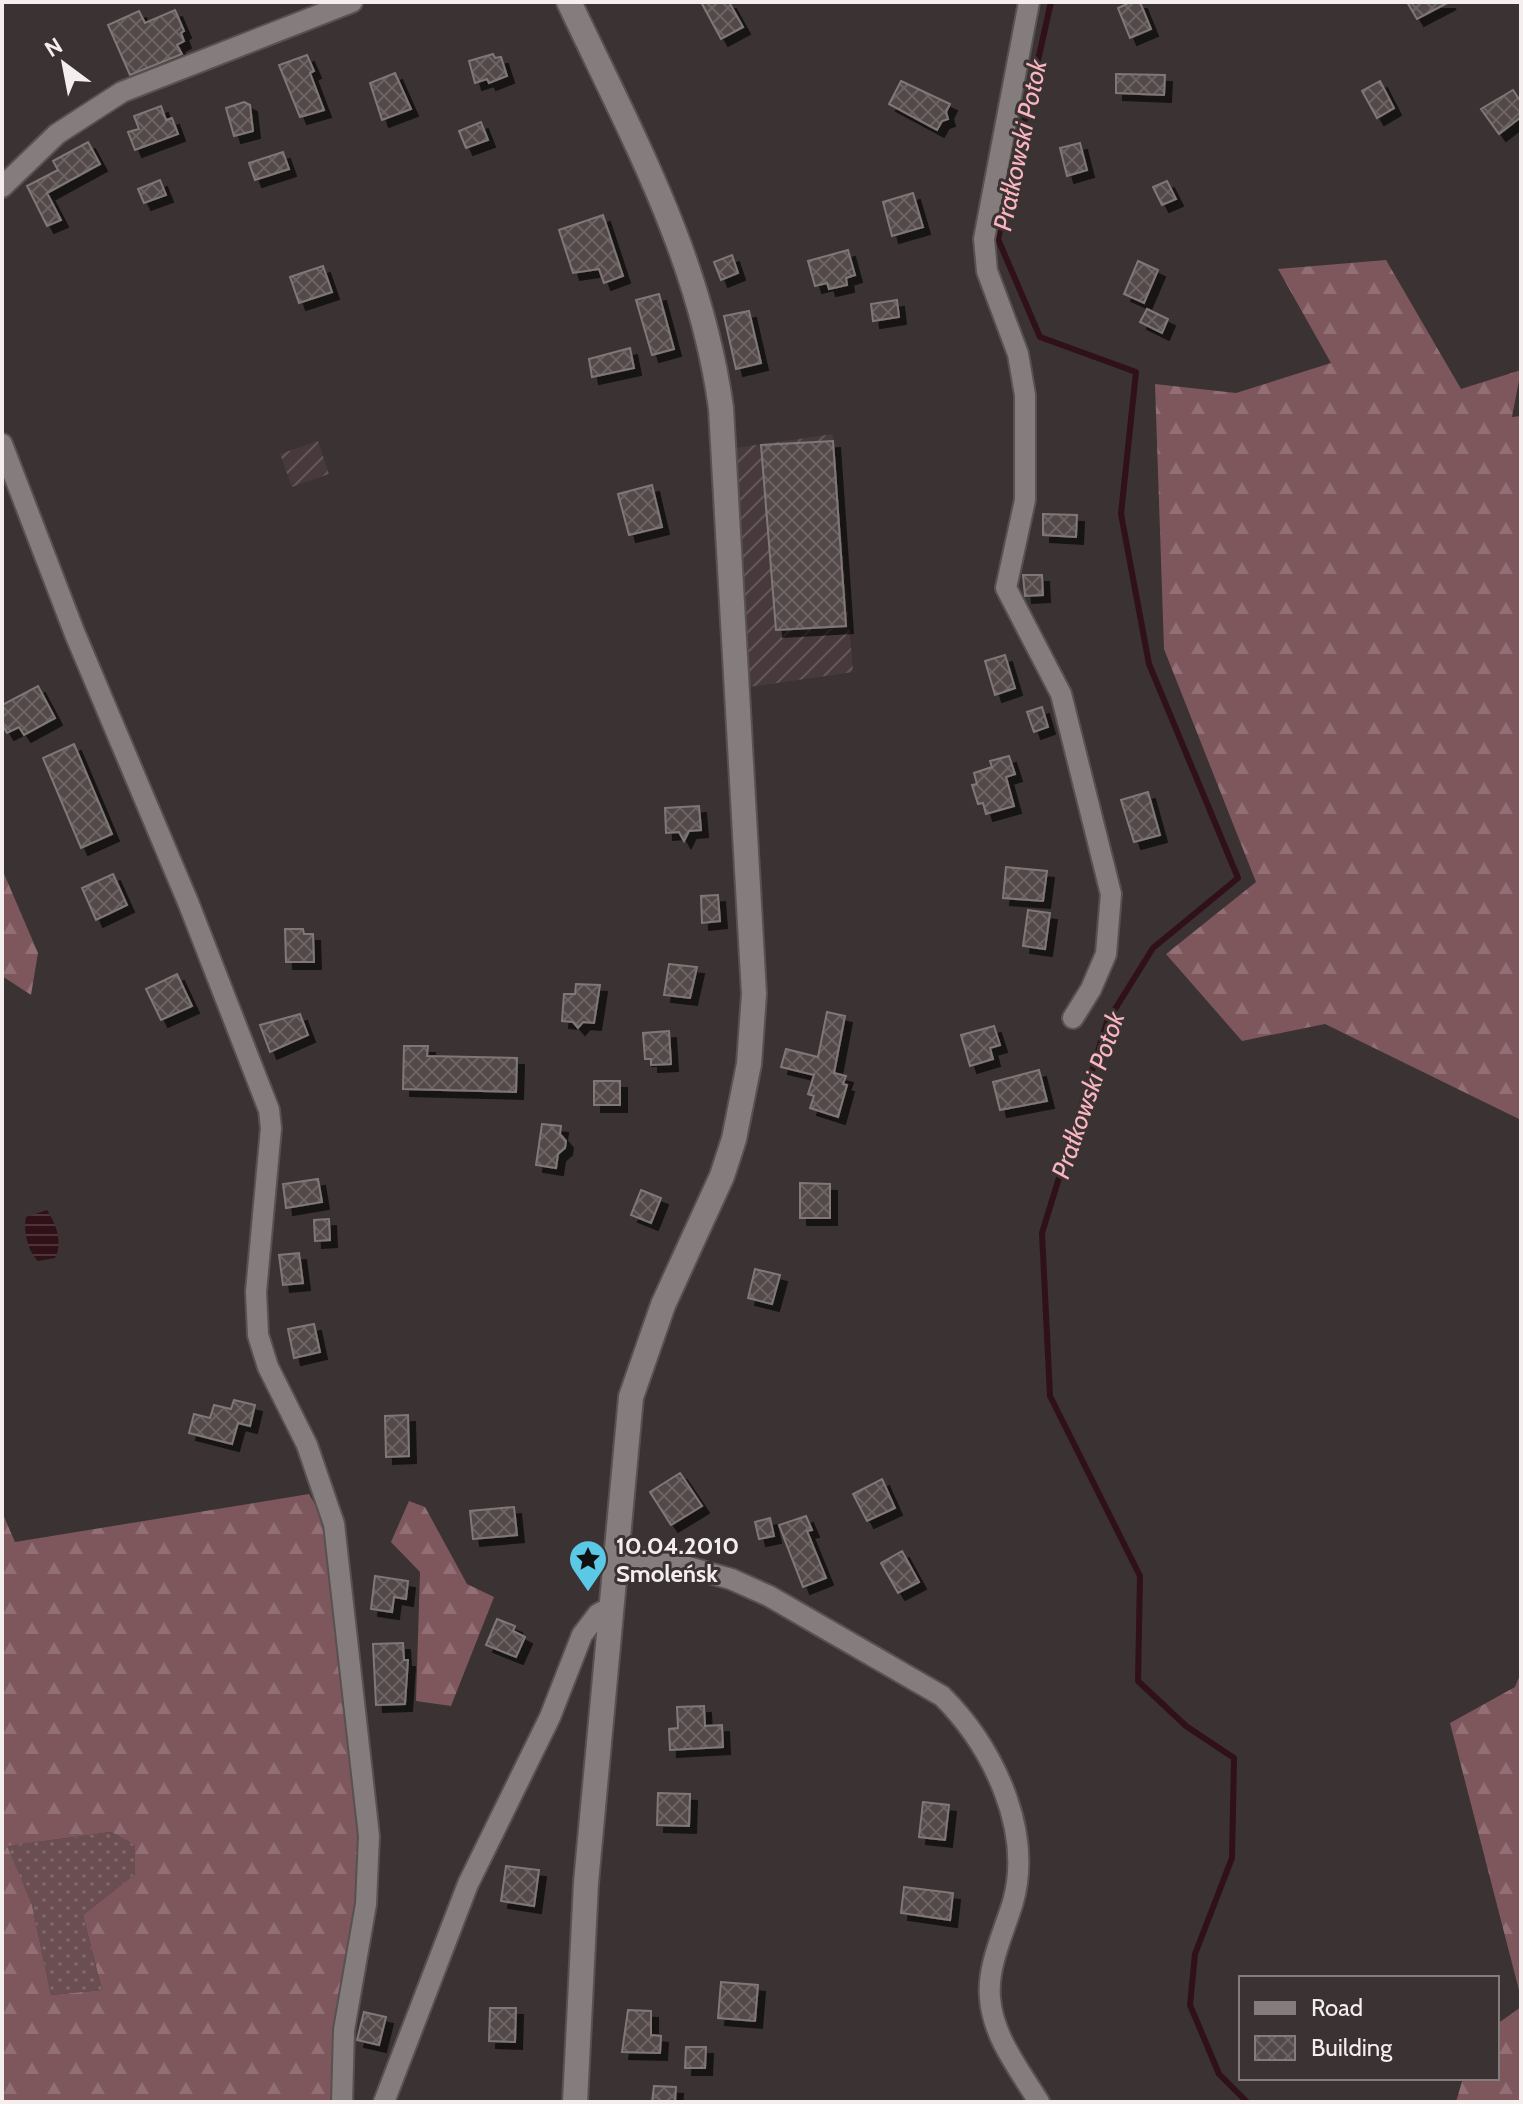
<svg xmlns="http://www.w3.org/2000/svg" width="1523" height="2104" viewBox="0 0 1523 2104" font-family="Cabin,sans-serif">
<defs>
<pattern id="industrial-furrows" width="10" height="10" patternUnits="userSpaceOnUse" patternTransform="scale(2)"><rect width="10" height="10" fill="#483a3c"/><path d="M-1 1l2-2M0 10L10 0M9 11l2-2" fill="none" stroke="#635758"/></pattern>
<pattern id="grass-dots" width="8" height="8" patternUnits="userSpaceOnUse" patternTransform="scale(2)"><rect width="8" height="8" fill="#6a4e52"/><path d="M2 2h.1M6 6h.1" fill="none" stroke="#80686b" stroke-width="1.8" stroke-linecap="round"/></pattern>
<pattern id="forest-firs" width="22" height="20" patternUnits="userSpaceOnUse" patternTransform="scale(2)"><rect width="22" height="20" fill="#7e575d"/><path d="M5 1l3.5 6h-7zM16 11l3.5 6h-7z" fill="#916f75"/></pattern>
<pattern id="water-rules" width="6" height="5" patternUnits="userSpaceOnUse" patternTransform="scale(2)"><rect width="6" height="5" fill="#301117"/><path d="M0 2.5h6" fill="none" stroke="#4f3439"/></pattern>
<pattern id="building-cross-hatch" width="8" height="8" patternUnits="userSpaceOnUse" patternTransform="scale(2)"><rect width="8" height="8" fill="#52494a"/><path d="M0 0l8 8M0 8l8-8" fill="none" stroke="#6c6464"/></pattern>
<filter id="shadow"><feDropShadow dx="7" dy="7" stdDeviation="0" flood-color="#0009"/></filter>
</defs>
<rect width="100%" height="100%" fill="#3a3233"/>
<path fill="url(#industrial-furrows)" d="M833 434 853 672 749 687 735 448Z
M318 441 329 474 292 487 280 454Z"/>
<path fill="url(#grass-dots)" d="M111 1832 135 1845V1874L83 1915 102 1990 51 1995 32 1905 6 1846Z"/>
<path fill="url(#forest-firs)" fill-rule="evenodd" d="M1386 260 1461 389 1521 370 1512 417 1521 416V1120L1325 1024 1242 1041 1166 954 1256 882 1164 649 1155 384 1236 393 1331 363 1278 269Z
M2 869 38 953 31 995 2 976Z
M309 1494 328 1527 363 1878 331 2102H2V1512L15 1542ZM111 1832 135 1845V1874L83 1915 102 1990 51 1995 32 1905 7 1846Z
M409 1501 425 1507 467 1584 494 1597 451 1706 416 1701 420 1572 391 1542Z
M1521 1672V1998L1450 1723 1515 1687Z
M1521 2007V2102H1456L1463 2078H1497V2024Z"/>
<path fill="url(#water-rules)" d="M47 1210C56 1224 63 1242 55 1258L38 1261C28 1252 23 1231 26 1217Z"/>
<g fill="none" stroke-linecap="round" stroke-linejoin="round">
<path stroke="#301117" stroke-width="6" d="M1051 2 998 239 1040 337 1136 372 1121 514 1149 664 1238 878 1153 948 1107 1022 1042 1233 1050 1396 1140 1576 1138 1681 1186 1726 1234 1758 1232 1858 1195 1954 1190 2005 1219 2074 1247 2102"/>
</g>
<path fill="url(#building-cross-hatch)" stroke="#807778" stroke-width="2" filter="url(#shadow)" d="M701 2H729L743 27 721 39Z
M1131 2H1140L1151 29 1130 38 1118 8Z
M1407 2H1449L1417 19Z
M175 10 184 31 181 33 184 41 177 45 182 54 130 75 108 25 139 11 145 23Z
M493 54 495 58 501 57 507 76 489 83 487 79 475 83 469 61Z
M307 55 314 71 310 73 324 110 300 117 279 65Z
M395 73 411 109 382 120 370 83Z
M1116 74 1165 75 1164 95 1116 93Z
M901 81 950 104 946 112 948 119 942 121 937 130 889 104Z
M1380 81 1394 108 1377 118 1362 91Z
M1513 90 1521 102V117L1499 134 1481 109Z
M244 102 250 105 253 131 234 136 226 108Z
M161 106 166 120 172 118 178 134 135 150 128 132 139 129 134 116Z
M481 122 488 140 466 148 459 131Z
M88 142 100 164 47 193 61 220 47 226 27 186 58 170 53 161Z
M1080 143 1087 170 1067 176 1060 148Z
M283 152 289 169 255 180 249 163Z
M160 180 166 195 144 203 138 189Z
M1167 181 1176 199 1162 205 1153 187Z
M913 193 923 227 892 236 883 202Z
M603 215 623 276 604 283 599 269 573 273 559 230Z
M848 250 855 275 846 278 847 285 829 289 827 283 815 286 808 261Z
M732 255 738 273 721 280 714 262Z
M1138 261 1158 270 1144 303 1124 294Z
M323 266 332 292 299 303 290 277Z
M659 294 674 349 652 355 636 300Z
M897 300 899 317 873 321 871 304Z
M1147 309 1168 319 1162 333 1140 322Z
M749 311 761 363 736 369 724 316Z
M630 348 634 368 592 377 589 359Z
M833 441 846 626 776 630 761 445Z
M652 485 662 527 629 535 618 494Z
M1043 514 1077 515 1076 537 1043 535Z
M1023 575H1042L1043 595 1025 596Z
M1005 655 1015 688 995 695 985 661Z
M38 686 55 718 24 735 19 727 7 733 2 724V705Z
M1042 707 1048 727 1034 732 1027 712Z
M74 744 112 834 81 848 43 758Z
M1009 756 1015 774 1006 777 1014 806 986 814 983 803 978 804 972 785 977 784 974 773 992 767 990 761Z
M1148 792 1160 835 1134 842 1121 800Z
M699 806 701 830 689 831 684 841 679 832 666 833 665 808Z
M1006 867 1047 871 1043 901 1003 898Z
M113 874 127 905 96 920 82 888Z
M718 895 720 921 702 923 701 896Z
M1028 910 1050 913 1045 949 1023 946Z
M285 929H303L304 934H313L314 962H286Z
M669 964 697 967 690 998 664 995Z
M177 974 192 1006 161 1020 146 989Z
M576 984 600 985 594 1023 583 1022 578 1028 573 1022 562 1021 564 994H575Z
M827 1012 845 1016 834 1073 846 1076 843 1084 847 1085 838 1117 810 1108 814 1096 808 1094 814 1075 781 1067 786 1049 818 1057Z
M300 1014 308 1035 270 1052 260 1025Z
M994 1026 1000 1045 990 1048 993 1059 970 1066 961 1035Z
M669 1031 671 1064 651 1065V1059H645L643 1033Z
M404 1046H428L427 1056 517 1058 516 1092 403 1089Z
M1039 1070 1047 1101 1000 1110 993 1082Z
M594 1081H620V1105H594Z
M542 1124 561 1126 560 1134 566 1141 565 1148 558 1154 556 1168 536 1165Z
M318 1179 322 1202 286 1208 283 1184Z
M800 1183 830 1184V1218H800Z
M641 1190 661 1198 651 1223 631 1215Z
M329 1219 330 1240 315 1241 314 1220Z
M299 1253 303 1283 283 1285 279 1255Z
M755 1269 780 1275 772 1304 748 1298Z
M314 1324 320 1352 294 1358 288 1329Z
M234 1400 255 1405 250 1426 238 1423 232 1444 189 1433 194 1414 210 1418 214 1405 231 1409Z
M408 1415 409 1456 386 1457 385 1416Z
M680 1473 702 1506 671 1525 650 1492Z
M882 1479 895 1508 867 1521 853 1494Z
M514 1507 517 1535 473 1539 470 1511Z
M806 1516 812 1530 807 1531 826 1578 803 1587 779 1525Z
M770 1518 774 1536 759 1539 755 1522Z
M902 1551 919 1582 898 1593 881 1563Z
M375 1576 408 1581 406 1599 394 1597 392 1612 371 1609Z
M497 1619 515 1626 513 1631 525 1637 516 1657 486 1645Z
M403 1643 404 1660H408L405 1704 376 1705 373 1644Z
M704 1706 705 1726 722 1725 723 1747 670 1750 669 1729 678 1728 677 1707Z
M658 1793 690 1794 689 1826 657 1825Z
M923 1802 949 1805 945 1840 919 1837Z
M506 1866 539 1870 534 1906 501 1901Z
M904 1887 953 1893 950 1920 901 1913Z
M721 1982 758 1985 755 2021 718 2018Z
M490 2008H516L515 2042 489 2041Z
M628 2010 651 2011V2035L661 2036 660 2053 622 2052Z
M364 2012 386 2017 379 2045 357 2040Z
M686 2047H706L705 2068H685Z
M654 2086 676 2087 675 2102H652Z"/>
<g fill="none" stroke-linecap="round" stroke-linejoin="round">
<g stroke="#585152" stroke-width="24">
<path id="minor" d="M1029 2 984 239 987 271 1018 354 1025 395V500L1006 588 1061 694 1111 894 1106 954 1091 989 1073 1018
M2 187 57 134 122 92 352 2
M2 444 75 634 188 902 269 1110 271 1128 256 1292 258 1335 268 1367 307 1445 334 1524 369 1836 366 1904 344 2030 342 2102
M617 1557 666 1561 731 1579 769 1596 942 1696C993 1747 1033 1830 1013 1902 1004 1932 987 1966 990 1998 993 2037 1019 2069 1039 2102
M384 2102 468 1884 550 1717 582 1635 598 1614 611 1607"/>
</g>
<g stroke="#585152" stroke-width="28">
<path id="tertiary" d="M569 2C633 138 700 257 721 408L754 994 749 1064 734 1139 722 1176 663 1305 631 1397 586 1883 575 2102"/>
</g>
<use href="#minor" stroke="#857c7d" stroke-width="20"/>
<use href="#tertiary" stroke="#857c7d" stroke-width="24"/>
</g>
<defs>
<g id="sight-pin" transform="scale(2)"><path d="M0 17L-7.5 6A9.5 9.5 0 1 1 7.5 6Z" fill="#5bc8e6" stroke="#3a3233"/><path d="M0-6L1.8-2.2L6-1.7L2.9 1.2L3.7 5.4L0 3.3L-3.7 5.4L-2.9 1.2L-6-1.7L-1.8-2.2Z" fill="#111"/></g>
</defs>
<g fill-rule="evenodd">
<use href="#sight-pin" x="588" y="1559"/>
</g>
<g text-anchor="middle" dominant-baseline="central" stroke-width="6" stroke-linejoin="round" paint-order="stroke">
<g font-size="24" font-weight="bold" fill="#f4eeef" stroke="#3a3233" text-anchor="start">
<text x="616" y="1545">10.04.2010<tspan x="616" dy="28">Smoleńsk</tspan></text>
</g>
<g font-size="26" font-style="italic" fill="#fab5bf" stroke="#3a3233">
<text transform="translate(1020 145) rotate(-78)">Prałkowski Potok</text>
<text transform="translate(1088 1095) rotate(-71)">Prałkowski Potok</text>
</g>
</g>
<rect width="1523" height="2104" fill="none" stroke="#f4eeef" stroke-width="8"/>
<rect x="1239" y="1976" width="260" height="104" fill="#3a3233" stroke="#847d7e" stroke-width="2"/>
<rect x="1255" y="2002" width="40" height="12" fill="#857c7d" stroke="#847d7e" stroke-width="2"/>
<text x="1311" y="2016" font-size="24" fill="#f4eeef">Road</text>
<rect x="1255" y="2036" width="40" height="24" fill="url(#building-cross-hatch)" stroke="#847d7e" stroke-width="2"/>
<text x="1311" y="2056" font-size="24" fill="#f4eeef">Building</text>
<g transform="translate(64 64) rotate(328)" stroke="#3a3233" stroke-width="6" paint-order="stroke">
<path d="M0-6L14 30L0 20L-14 30Z" fill="#f4eeef"/>
<text y="-12" font-size="22" font-weight="bold" text-anchor="middle" fill="#f4eeef">N</text>
</g>
</svg>
